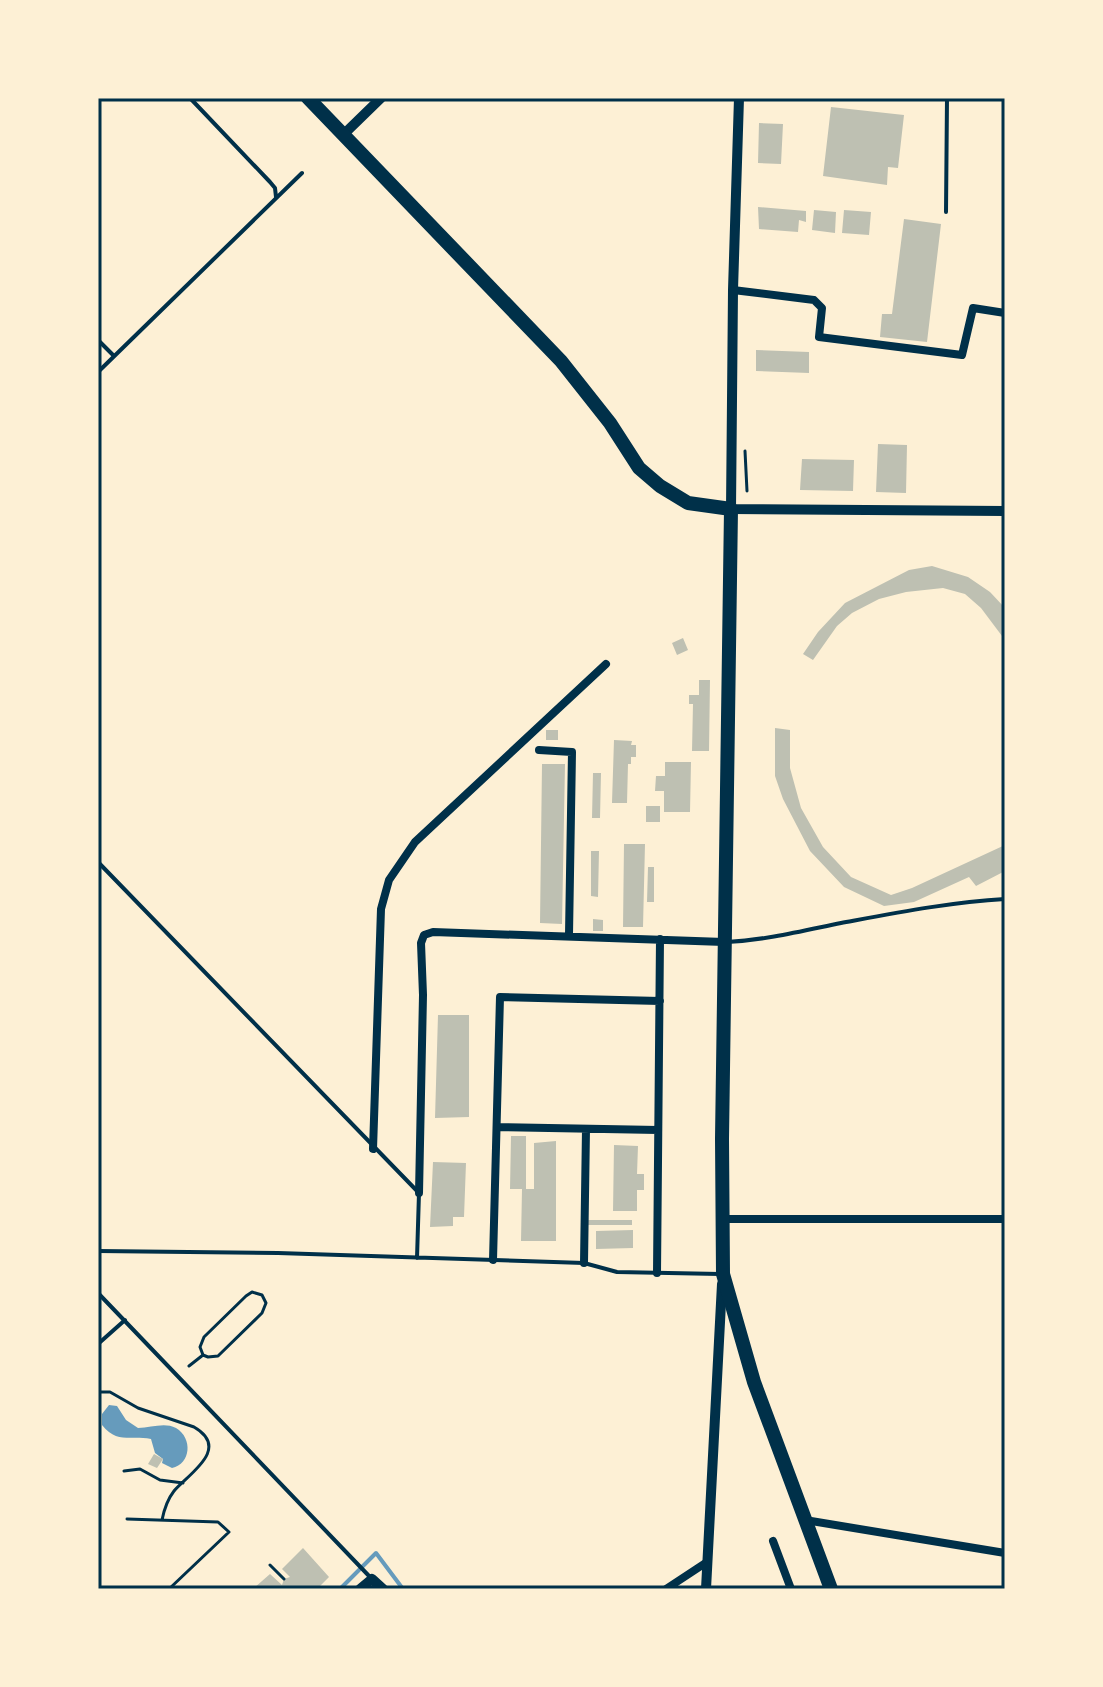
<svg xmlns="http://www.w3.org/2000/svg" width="1103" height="1687" viewBox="0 0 1103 1687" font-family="'DejaVu Sans',sans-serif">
<rect width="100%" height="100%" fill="#fdf0d5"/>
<path fill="#669bbc" d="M109 1405 117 1406 126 1420 138 1428C151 1428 164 1422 176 1428 193 1438 191 1464 172 1468L162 1463 163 1459 155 1453 151 1439C130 1435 117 1444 102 1425V1414Z"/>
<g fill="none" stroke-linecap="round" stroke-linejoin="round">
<path stroke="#669bbc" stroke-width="4" d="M340 1589 376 1553 403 1589"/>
</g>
<path fill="#bec0b2" d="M831 107 904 115 898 168 888 167 887 185 823 176Z
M759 123 783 124 781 164 758 163Z
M758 207 806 211V222L799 220 798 232 759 229Z
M814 210 836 212 835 233 812 230Z
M844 210 871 212 869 235 842 233Z
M904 219 941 224 927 342 880 337 882 314H892Z
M756 350 809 352V373L756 371Z
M878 444 907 445 906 493 876 492Z
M802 459 854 460 853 491 800 490Z
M932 566 968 577 990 592 1005 608V640L981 608 965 594 943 588 906 592 879 599 852 613 837 626 813 660 803 654 818 632 845 603 909 570Z
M683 638 688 650 677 655 672 643Z
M699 680H710L709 751H692L693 704H689V695H699Z
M775 728 790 730V768L801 808 823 847 851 877 891 895 912 888 1005 845V871L976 886 969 877 914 902 884 906 844 887 810 851 783 799 775 776Z
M546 730H558V740H546Z
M614 740 632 741 631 745H636V757H631V764H628L627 803H612Z
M665 762H691L690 812H664V791H655L656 776H665Z
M542 764H565L562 924 540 923Z
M593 773H601L600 818H592Z
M646 806H660V822H646Z
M624 844H645L643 927H623Z
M591 851H599L598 897 591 896Z
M648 867H654V902H647Z
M593 919 603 920V931H593Z
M438 1015H469V1117L435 1118Z
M511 1136H526V1189H534V1143L556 1141V1241H521L522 1189H510Z
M614 1145 638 1146 637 1174H644V1190H637V1211H613Z
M433 1162 466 1163 464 1217H453V1226L430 1227Z
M588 1220H632V1225H588Z
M633 1230V1248L596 1249V1231Z
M154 1454 163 1459 157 1468 148 1464Z
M303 1548 329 1577 317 1589H253L270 1574 282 1585 284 1579 290 1577 282 1569Z"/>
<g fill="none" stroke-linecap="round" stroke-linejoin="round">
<path stroke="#003049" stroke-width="3" d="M745 451 747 491
M189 1366 203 1355 208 1357 218 1356 262 1313 266 1303 262 1295 252 1292 246 1296 204 1337 200 1347 203 1355
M98 1392H110L138 1408 194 1427C232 1449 187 1475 174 1491 167 1500 164 1510 162 1520
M124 1471 140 1469 160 1480 183 1483
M127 1519 218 1522 229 1532 169 1589
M270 1565 284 1579"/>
<path stroke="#003049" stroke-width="4" d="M190 98 270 182 275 188 276 197
M946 212 947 98
M98 340 114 356
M98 372 302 173
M98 862 419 1193 417 1258
M727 942C766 940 802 931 841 923 895 913 951 902 1005 899
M98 1251 278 1253 584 1263 617 1272 720 1274
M98 1293 370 1577
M98 1344 125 1320"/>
<path stroke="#003049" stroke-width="8" d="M733 290 814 300 822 308 819 337 962 355 973 308 1005 313
M539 750 572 752 569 935
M498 1127 658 1130
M373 1149 381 909 389 880 415 842 606 664
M419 1193 423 995 421 943 424 935 433 932 724 942
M722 1219H1005
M493 1260 500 997 660 1001
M584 1263 586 1129
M657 1273 660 939
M805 1520 1005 1553
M773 1541 791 1589
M666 1589 707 1562"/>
<path stroke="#003049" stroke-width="10" d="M739 98 733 290 731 509 1005 511
M343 135 381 98
M360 1589 372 1579 383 1589
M706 1589 722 1284"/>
<path stroke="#003049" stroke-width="14" d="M308 98 561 361 610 423 639 468 660 486 688 503 731 509 722 1139 723 1274 754 1382 831 1589"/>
</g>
<rect width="1103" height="1687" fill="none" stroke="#fdf0d5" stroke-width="200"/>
<rect x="100" y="100" width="903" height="1487" fill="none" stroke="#003049" stroke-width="3"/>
</svg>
